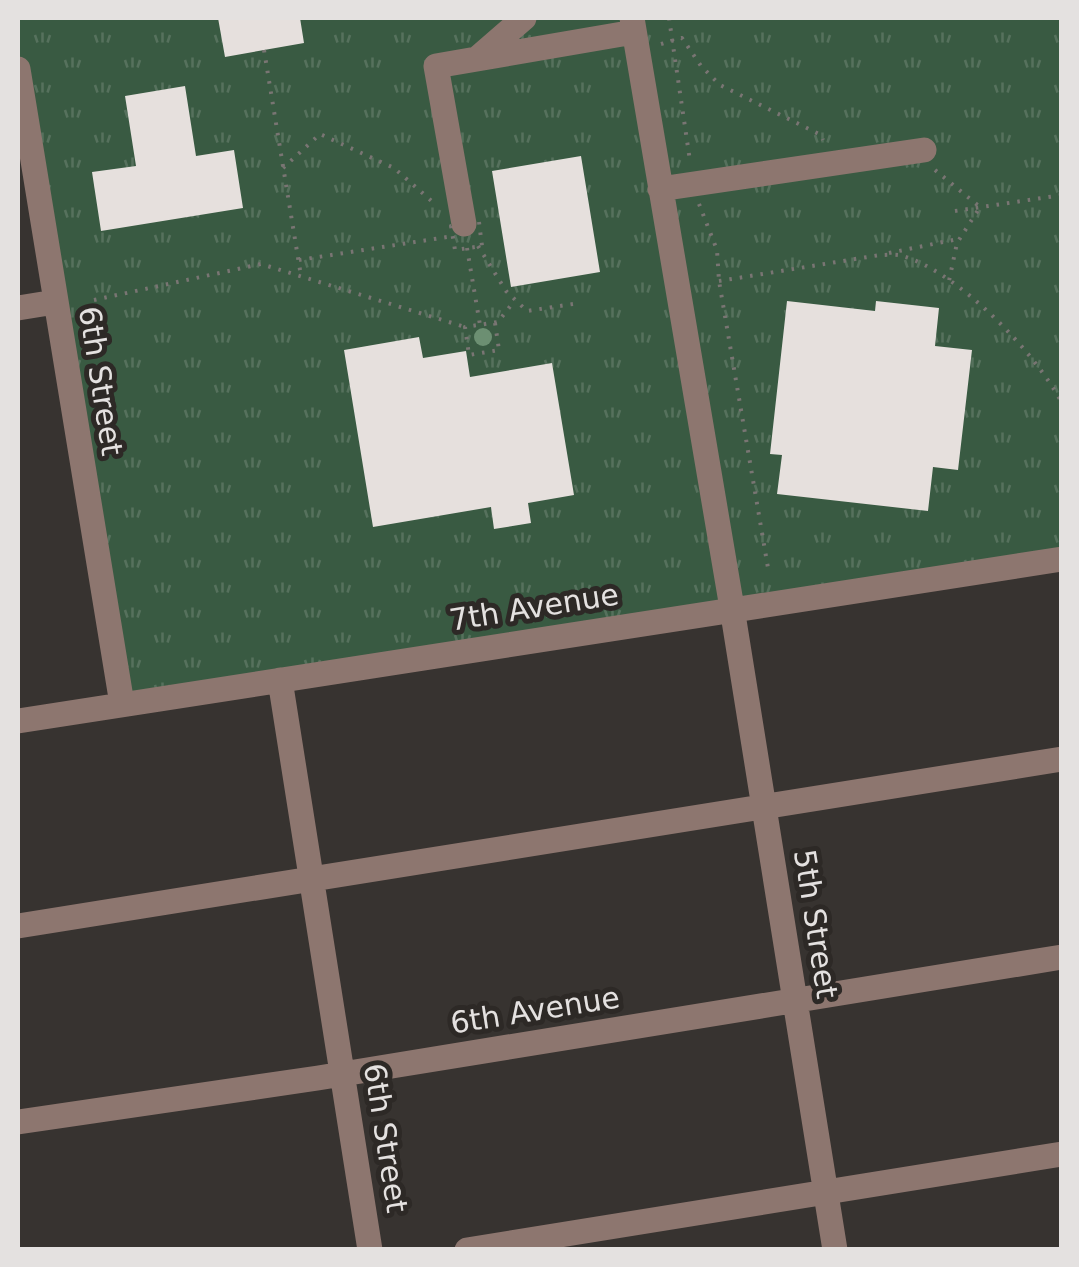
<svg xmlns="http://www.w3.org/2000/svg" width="1079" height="1267" viewBox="0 0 1079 1267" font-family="'DejaVu Sans',sans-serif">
<defs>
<pattern id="grass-tufts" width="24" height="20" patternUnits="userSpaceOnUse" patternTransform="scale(2.5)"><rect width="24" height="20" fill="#395a42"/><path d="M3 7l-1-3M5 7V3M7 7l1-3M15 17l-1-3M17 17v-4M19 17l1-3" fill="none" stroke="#56715d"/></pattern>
</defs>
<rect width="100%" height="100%" fill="#373330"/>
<path fill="url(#grass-tufts)" d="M18 18H1061V559L122 704 18 68Z"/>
<path fill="#e6e0dd" d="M218 18H300L304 43 225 57Z
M185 86 196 156 234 150 243 208 101 231 92 172 136 166 125 96Z
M581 156 600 272 511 287 492 171Z
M787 301 875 311 876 301 939 308 935 346 972 350 958 470 933 467 928 511 777 494 782 455 770 454Z
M419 337 423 358 466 351 470 377 552 363 574 495 528 503 531 523 494 529 491 507 373 527 344 350Z"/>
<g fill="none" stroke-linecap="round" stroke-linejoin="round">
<path stroke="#797573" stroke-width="4" stroke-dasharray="2.5 8" stroke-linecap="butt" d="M669 18 690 161
M661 44 682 38 701 66 720 85 821 135 823 140
M264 50 301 276
M283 168 320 134 394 168 435 204
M935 170 980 207 957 243 949 281
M699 204 717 250 719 281 768 568
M955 211 1062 195
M479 222 482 246 455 250 451 226Z
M478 246 506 291 527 311 573 304
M467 248 480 325
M889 253 958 239
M299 260 447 237
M719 281 880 255C887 255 896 254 903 256 959 273 1035 352 1062 403
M94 300 261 264 465 327
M495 323 499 350 469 355 465 327 498 322 515 300"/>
<path stroke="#8d766f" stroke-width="25" d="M632 18 732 608 835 1250
M479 57 524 18
M18 69 122 704
M660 189 924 150
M464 224 436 66 634 32
M18 308 55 302
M280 680 370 1250
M18 721 1062 559
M18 926 1062 759
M18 1122 318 1078 1062 957
M467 1250 1062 1154"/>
</g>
<circle fill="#6c8f72" cx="483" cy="337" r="9"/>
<g text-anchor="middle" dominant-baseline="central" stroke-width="10" stroke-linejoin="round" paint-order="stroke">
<g font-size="30" fill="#e4e1e0" stroke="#2d2926">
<text transform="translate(101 381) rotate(81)">6th Street</text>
<text transform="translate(534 607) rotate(-9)">7th Avenue</text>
<text transform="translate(816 924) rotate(81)">5th Street</text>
<text transform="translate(535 1010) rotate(-9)">6th Avenue</text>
<text transform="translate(386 1138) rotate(81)">6th Street</text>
</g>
</g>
<rect width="1079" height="1267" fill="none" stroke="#e4e1e0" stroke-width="40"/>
</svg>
